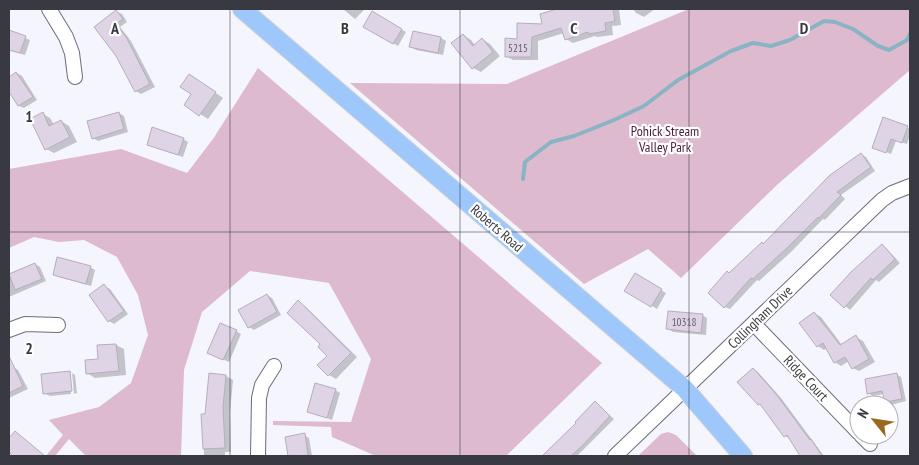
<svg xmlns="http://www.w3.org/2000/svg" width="919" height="465" viewBox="0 0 919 465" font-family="'PT Sans Narrow',sans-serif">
<rect width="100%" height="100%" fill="#f4f5fd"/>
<path fill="#ddbace" d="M689 9H910V70L778 184 681 278 648 249 584 284 350 83 507 84Z
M258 68 602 363 506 456H376L332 437 331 427 273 425V421L351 422 371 359 329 283 250 271 202 312 184 370 181 456H86L69 439 55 456H46L63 435 49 420 99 407 131 383 148 335 138 295 117 257 84 240 59 242 34 237 9 248V169L121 149 187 173 213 139Z
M668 432 676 435 697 456H638L661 434Z"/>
<path fill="#0003" d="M343 9H365L355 19Z
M562 9H570L573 11 584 9H619L621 25 612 26 613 35 597 37 595 36 573 43 566 39 564 33 538 41V60H513L506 56 518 40 544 25 541 15Z
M633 9H655L644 17 636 13Z
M117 12 122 14 127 22 120 27 131 41 155 87 141 94 136 91 117 55 96 27Z
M373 13 406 32 398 46 365 27Z
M9 31 30 40 25 55 9 50Z
M414 33 441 38 446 41 443 55 416 50 411 47Z
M463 35 471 40 475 45 482 39 490 44 500 56 481 72 473 68Z
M17 73 22 76 37 100 24 108 19 106 9 89V79Z
M197 80 223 98 208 119 186 105 193 94Z
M119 113 124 116 128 132 98 141 93 138Z
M43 114 50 118 54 125 61 121 69 126 77 142 54 153 46 149Z
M907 127 910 129V135L907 144 896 141 891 154 874 147Z
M183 139 188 142 183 157 153 147Z
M861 154 866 157 875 171 841 195 845 199 825 220 823 219 791 252 759 281 757 280 730 309 725 307 730 274 764 245Z
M882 246 887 249 900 263 879 282 876 280 850 310 832 295Z
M35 264 40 267 46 281 9 297V276Z
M90 267 95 270 91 286 59 277 54 274Z
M635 274 666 293 657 309 626 290Z
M104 286 110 289 128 314 114 324 109 321 91 296Z
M267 295 272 298 281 315 254 330 249 327Z
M298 302 305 306 357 357 336 379 329 375 319 365 329 356Z
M814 313 821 317 842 345 856 337 863 341 875 362 859 371 853 368 849 361 841 366 835 362 827 348 824 350 818 346Z
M702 315 707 318 706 335 673 332 668 329Z
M236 331 241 334 229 362 213 355Z
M116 345 124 349 126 375 95 378 87 373Z
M13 367 18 370 28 389 9 398V369Z
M753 369 758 372 781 398 824 456H801L791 439 785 436 763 406 759 404Z
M70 372 75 375 77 393 74 394 72 373H69L71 394 50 396 44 393Z
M896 374 901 377 906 401 891 405 886 402 884 394 873 396 868 393Z
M226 376 233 380 230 412 231 452H225V456H204L203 415H206Z
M335 390 340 393 332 420 308 411Z
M595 403 614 419 577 456H544L578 423Z
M304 435 309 438 312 456H289L286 438Z"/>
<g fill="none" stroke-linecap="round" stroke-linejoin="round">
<path stroke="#8ab4c5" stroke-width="4" d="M523 179 525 162 551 142 574 136 614 120 644 106 678 80 731 51 753 43 771 46 790 40 824 21 835 22 853 29 878 46 889 50 907 40 910 34"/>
</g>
<path fill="#dfd3e6" stroke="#b8acbf" d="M557 9H613L615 21 605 23 606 31 589 34 588 32 565 40 561 28 532 37 531 57H505V38L517 39V23L542 24 540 14Z
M116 10 123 19 116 24 126 37 150 84 135 92 116 56 94 27Z
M372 11 402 29 393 44 363 27Z
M9 30 26 36 20 53 9 50Z
M413 31 441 37 438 53 409 47Z
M463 34 473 46 482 38 493 52 472 69 451 43Z
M16 72 33 97 18 106 9 92V77Z
M189 74 216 92 199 116 184 105 191 94 180 87Z
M43 112 49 126 61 120 70 137 45 150 30 119Z
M119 112 124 129 92 139 87 121Z
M883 117 908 126 902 143 891 139 886 153 872 148Z
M152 127 184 138 178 155 147 145Z
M861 153 871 167 837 192 841 195 819 218 818 217 786 249 753 279 751 278 724 308 708 293 727 271 729 273 762 242 763 244 830 175Z
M882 244 895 259 873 280 871 278 844 308 830 295 851 272Z
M57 257 91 266 86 284 53 275Z
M35 263 42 279 15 290 9 274Z
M635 273 662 289 651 307 624 291Z
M104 284 124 311 108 322 89 295Z
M267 294 277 312 248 328 238 310Z
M298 300 351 353 328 376 317 365 327 356 318 347 320 344 287 313Z
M668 311 703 314 701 333 666 329Z
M814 312 840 345 856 335 869 359 852 369 845 357 834 363 823 343 817 347 799 323Z
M220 323 237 330 223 360 207 353Z
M116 344 119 371 86 374 85 360 98 359 97 345Z
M9 356 23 386 9 393Z
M753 368 776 394 810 440 811 439 822 456H800L787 435 784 437 760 404 758 405 737 382Z
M70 371 72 391 43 394 41 374Z
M209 373 226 375 223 407 225 448 203 449 201 414H205Z
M897 373 902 399 885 402 882 391 867 394 865 379Z
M315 383 336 389 327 418 307 412Z
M595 401 610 416 583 445 571 456H542L576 423 575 422Z
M15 431 45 456H13L9 452V438Z
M305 433 308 456H288L285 437Z"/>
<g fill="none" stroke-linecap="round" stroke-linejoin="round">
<g stroke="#6c6c7f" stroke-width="16">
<path id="minor" d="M49 9 66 37 72 53 75 77
M754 324 859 433
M9 330 25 324 58 325
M861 435 870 444
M258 456 259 398 262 385 274 366
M615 456 882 200 892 193 910 186"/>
</g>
<g stroke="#d3d3d5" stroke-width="20">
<path id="major" d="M242 9 685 389 743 456"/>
</g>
<use href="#minor" stroke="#fff" stroke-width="14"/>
<use href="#major" stroke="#9ec8fc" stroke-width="18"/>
</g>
<path fill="none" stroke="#393941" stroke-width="1" stroke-opacity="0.55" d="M230 9V456M460 9V456M689 9V456M9 232H910"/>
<g text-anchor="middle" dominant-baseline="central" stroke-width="4.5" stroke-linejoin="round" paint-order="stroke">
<g font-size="11" fill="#62606a">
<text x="518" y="48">5215</text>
<text x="684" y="322">10318</text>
</g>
<g font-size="14" fill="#471938" stroke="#fff">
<text x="665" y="131">Pohick Stream<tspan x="665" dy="16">Valley Park</tspan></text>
</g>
<g font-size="14" fill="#393941" stroke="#fff">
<text transform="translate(497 228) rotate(41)">Roberts Road</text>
<text transform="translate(760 317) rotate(-44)">Collingham Drive</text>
<text transform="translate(806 378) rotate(46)">Ridge Court</text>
</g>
</g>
<g font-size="16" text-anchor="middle" font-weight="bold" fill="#393941" stroke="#fff" stroke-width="4.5" stroke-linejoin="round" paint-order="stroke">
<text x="115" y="34">A</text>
<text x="345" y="34">B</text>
<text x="574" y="34">C</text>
<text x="804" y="34">D</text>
<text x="29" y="122">1</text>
<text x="29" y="354">2</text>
</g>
<rect width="919" height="465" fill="none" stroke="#393941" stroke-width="20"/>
<g transform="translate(874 420) rotate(300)"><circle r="24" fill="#ffffff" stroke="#b0b0b3"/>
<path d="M0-4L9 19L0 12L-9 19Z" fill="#9c681f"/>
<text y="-8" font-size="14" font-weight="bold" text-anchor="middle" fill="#393941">N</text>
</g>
</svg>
